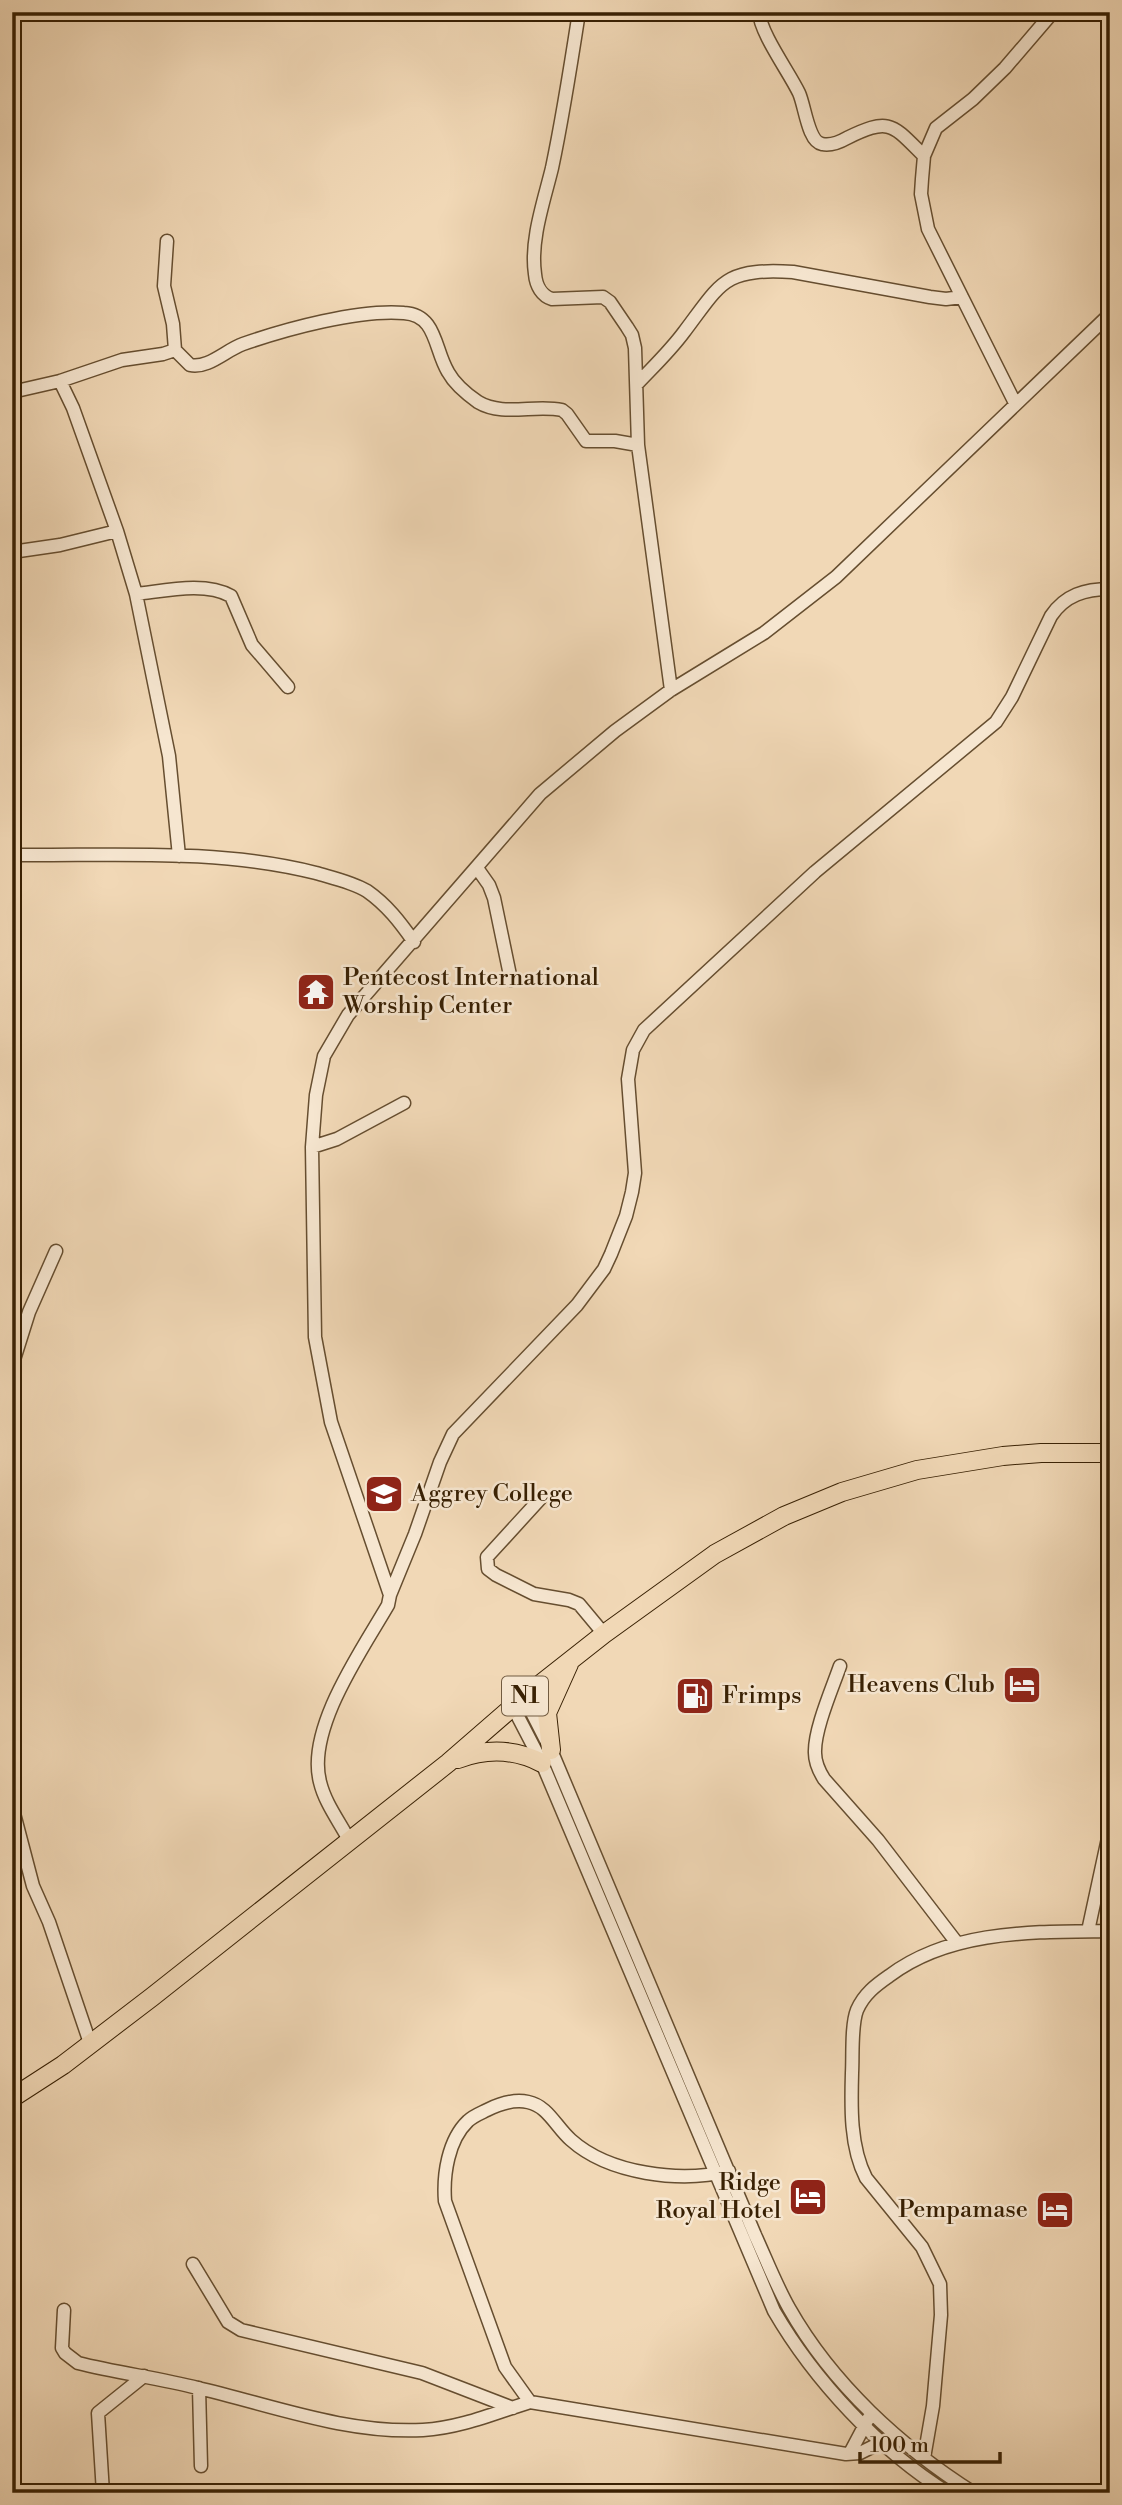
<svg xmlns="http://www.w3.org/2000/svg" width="1122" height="2505" viewBox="0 0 1122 2505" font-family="'Libre Bodoni',serif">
<rect width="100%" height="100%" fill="#f1d8b6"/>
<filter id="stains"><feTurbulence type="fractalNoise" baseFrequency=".00286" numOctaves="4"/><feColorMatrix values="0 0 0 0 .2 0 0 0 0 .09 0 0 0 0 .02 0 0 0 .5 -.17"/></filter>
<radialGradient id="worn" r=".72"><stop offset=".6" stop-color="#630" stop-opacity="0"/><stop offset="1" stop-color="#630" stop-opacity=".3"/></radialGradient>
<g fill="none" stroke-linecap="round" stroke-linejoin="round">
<g stroke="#664e30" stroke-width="15">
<path id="minor" d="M579 12C571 64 563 116 552 168 544 201 530 240 535 274 536 286 542 296 552 299L603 297 610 302 627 327 632 335 635 348 638 445 671 690
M759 12C760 33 789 72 799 93 805 106 808 142 822 144 831 146 840 142 847 138 890 117 892 124 924 156
M167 241 164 286 173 324 175 350 190 365C208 369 226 350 243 344 286 329 359 309 404 313 437 315 434 349 448 372 454 383 468 395 478 402 503 417 535 404 562 410L567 414 586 441H615L638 445
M60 381 73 408 117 531 136 594 169 756 179 856
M637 384C653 367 670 351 684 332 722 282 723 268 793 272L930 297 946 299 962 297
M12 392 60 381 122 360 163 354 175 350
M1015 403 928 229 921 194 922 179 924 156 936 128 973 99 1005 68 1053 12
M12 552 60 545 117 531
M136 594C164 591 205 581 231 596L252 645 288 687
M12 855C113 856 218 848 316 873 333 878 352 882 367 891 387 905 400 922 414 942
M477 868 489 885 494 898 511 980
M312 1147 337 1139 404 1103
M12 1366 29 1312 56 1251
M540 1499 487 1557 488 1569 496 1575 534 1594 569 1600 579 1604 604 1634
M390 1595 331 1422 315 1337 312 1147 316 1095 324 1056 348 1015 540 794 615 731 671 690 764 633 836 577 1110 314
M840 1666C832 1689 814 1730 815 1753 815 1762 819 1771 824 1779L878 1840 957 1943
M524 1697 551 1750 755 2235C766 2259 776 2285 789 2308 832 2384 901 2447 974 2493
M513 1707 542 1763 774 2311C814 2380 880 2451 948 2493
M12 1806 33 1886 49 1922 90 2043
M349 1840C339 1821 325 1803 320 1782 306 1729 362 1650 388 1605L390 1595 415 1534 440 1462 453 1434 577 1305 604 1269 611 1254 626 1216 632 1192 635 1173 628 1079 633 1050 644 1030 815 872 996 722 1012 697 1051 616C1065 595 1085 589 1110 589
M1088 1931 1110 1829
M729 2171C680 2183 609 2174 571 2140 556 2127 548 2106 528 2102 514 2099 499 2104 487 2110 481 2113 473 2116 468 2121 448 2140 443 2175 445 2201L505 2367 530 2402 846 2454 860 2453 882 2442
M193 2264 228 2322 241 2330 422 2373 513 2408
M64 2310 62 2348 65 2353 78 2363C118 2373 158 2378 198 2388 271 2405 346 2434 423 2430 460 2428 495 2413 530 2402
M199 2388 201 2466
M850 2453 868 2419
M924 2458 933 2406 941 2315 940 2284 922 2247 866 2178C850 2147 851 2107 852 2073 853 2056 851 2025 857 2010 864 1994 876 1985 889 1976 951 1929 1036 1932 1110 1931
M103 2493 98 2413 144 2376"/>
</g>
<g stroke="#382003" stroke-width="20">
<path id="highway" d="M551 1750 547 1713 569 1664
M458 1759C487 1748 515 1749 542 1763
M12 2098 63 2065 152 1997 448 1763 524 1697 604 1634 715 1554 784 1516 842 1492 917 1470 1003 1456 1041 1453H1110"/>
</g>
<use href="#minor" stroke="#f6e6d0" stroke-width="12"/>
<use href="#highway" stroke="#f1d8b6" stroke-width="18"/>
</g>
<defs>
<g id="temple-square" transform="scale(2.0125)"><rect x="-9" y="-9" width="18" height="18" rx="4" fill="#8f2418" stroke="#f6e6d0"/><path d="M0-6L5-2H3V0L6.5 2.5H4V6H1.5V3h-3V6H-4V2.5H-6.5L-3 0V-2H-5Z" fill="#fff"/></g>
<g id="school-square" transform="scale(2.0125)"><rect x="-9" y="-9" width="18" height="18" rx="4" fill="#8f2418" stroke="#f6e6d0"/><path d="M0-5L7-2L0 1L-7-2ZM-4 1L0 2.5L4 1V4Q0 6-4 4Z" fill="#fff"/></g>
<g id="hotel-square" transform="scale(2.0125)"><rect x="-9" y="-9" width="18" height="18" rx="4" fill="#8f2418" stroke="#f6e6d0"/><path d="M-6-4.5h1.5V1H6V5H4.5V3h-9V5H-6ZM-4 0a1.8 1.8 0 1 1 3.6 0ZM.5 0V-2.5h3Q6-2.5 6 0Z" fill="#fff"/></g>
<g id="fuel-square" transform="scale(2.0125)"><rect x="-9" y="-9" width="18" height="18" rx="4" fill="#8f2418" stroke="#f6e6d0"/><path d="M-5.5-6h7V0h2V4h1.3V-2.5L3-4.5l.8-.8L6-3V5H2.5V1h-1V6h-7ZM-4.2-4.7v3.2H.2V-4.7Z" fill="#fff"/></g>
</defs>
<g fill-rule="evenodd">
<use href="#temple-square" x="316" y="992"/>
<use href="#school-square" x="384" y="1494"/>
<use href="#hotel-square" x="1022" y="1685"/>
<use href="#fuel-square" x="695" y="1696"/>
<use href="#hotel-square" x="808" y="2197"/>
<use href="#hotel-square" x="1055" y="2210"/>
</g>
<g text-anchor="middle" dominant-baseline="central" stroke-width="5" stroke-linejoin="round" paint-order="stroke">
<rect fill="#f6e6d0" stroke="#715b40" stroke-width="2" x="502" y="1676.5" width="46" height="39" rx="5"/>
<g font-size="23" font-weight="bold" fill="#382003">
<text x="525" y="1696">N1</text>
</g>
<g font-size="24" fill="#382003" stroke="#f6e6d0" text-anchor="start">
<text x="343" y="978">Pentecost International<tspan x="343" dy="28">Worship Center</tspan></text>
<text x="411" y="1494">Aggrey College</text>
<text x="995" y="1685" text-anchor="end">Heavens Club</text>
<text x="722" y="1696">Frimps</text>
<text x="781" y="2183" text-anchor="end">Ridge<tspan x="781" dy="28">Royal Hotel</tspan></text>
<text x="1028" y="2210" text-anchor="end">Pempamase</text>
</g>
</g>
<rect width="1122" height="2505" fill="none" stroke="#f1d8b6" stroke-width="42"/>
<rect x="14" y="14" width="1094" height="2477" fill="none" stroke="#382003" stroke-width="3.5"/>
<rect x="21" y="21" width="1080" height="2463" fill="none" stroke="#382003" stroke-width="2"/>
<path d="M860 2452v10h140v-10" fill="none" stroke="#382003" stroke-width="3.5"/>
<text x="870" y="2452" font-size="21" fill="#382003" stroke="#f6e6d0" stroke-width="5" paint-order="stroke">100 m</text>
<rect width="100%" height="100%" filter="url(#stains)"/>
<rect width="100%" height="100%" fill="url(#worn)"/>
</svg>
